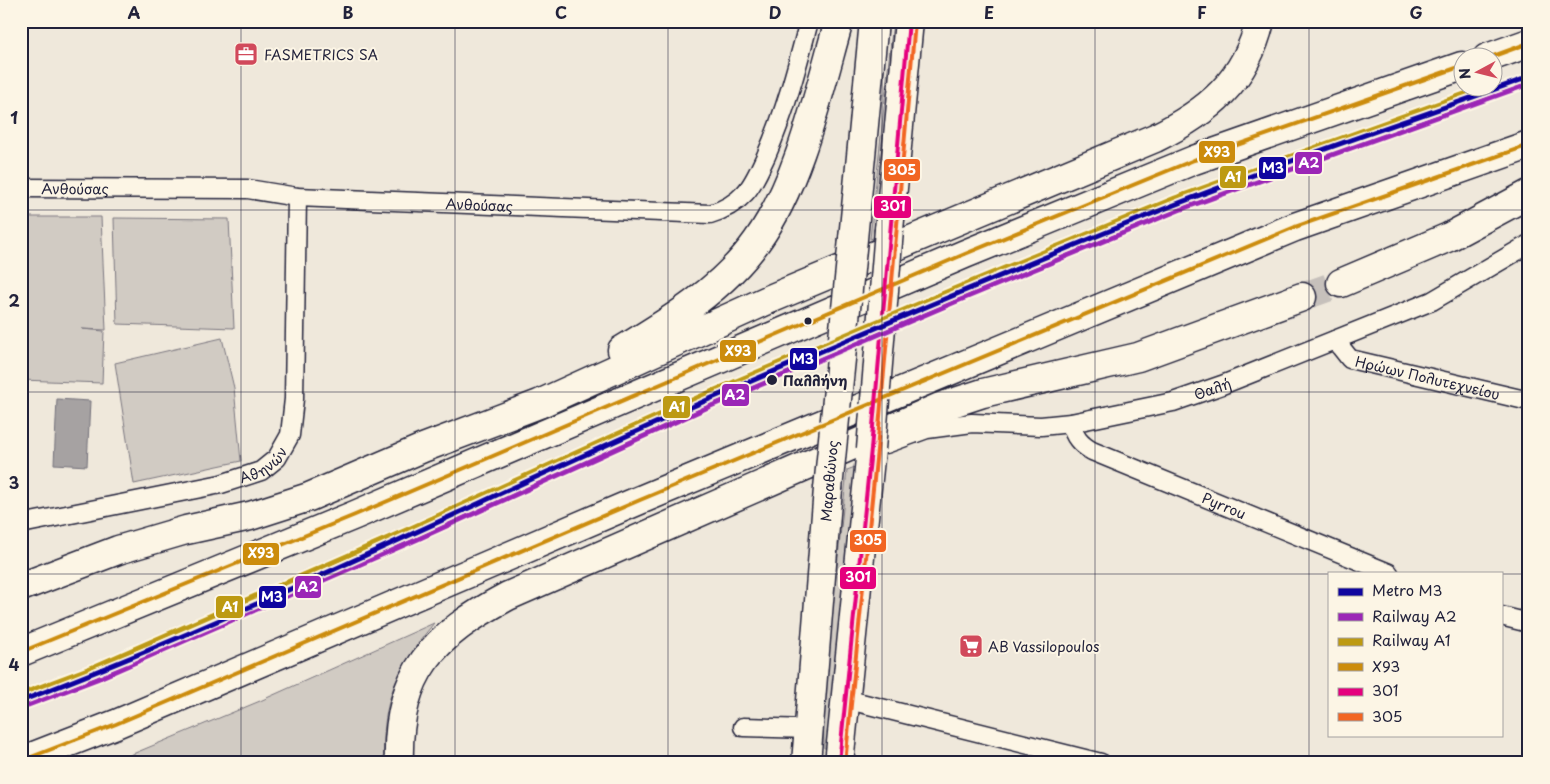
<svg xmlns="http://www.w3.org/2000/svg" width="1550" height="784" viewBox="0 0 1550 784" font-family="'Playpen Sans',sans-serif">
<rect width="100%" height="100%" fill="#efe8db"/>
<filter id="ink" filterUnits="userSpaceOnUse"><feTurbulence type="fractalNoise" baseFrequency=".02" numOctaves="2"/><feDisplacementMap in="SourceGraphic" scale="10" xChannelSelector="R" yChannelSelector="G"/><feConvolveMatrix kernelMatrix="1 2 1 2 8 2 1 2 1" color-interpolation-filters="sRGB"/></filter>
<g filter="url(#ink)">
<path fill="#d1cbc3" stroke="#7a767f" d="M893 21H898L880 236 870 239Z
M21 217H101L106 330 82 329 104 331 102 383 21 380Z
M114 218 229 219 234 328 117 324Z
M222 338 234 388 241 461 134 484 115 363Z
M855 467 827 748H824L823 702 847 470Z
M434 623C396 670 381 701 384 763H111L260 701Z"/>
<path fill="#a6a2a2" stroke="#716f79" d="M57 399 90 401 87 466 54 464Z"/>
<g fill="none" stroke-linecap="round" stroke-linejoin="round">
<path stroke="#c6c0bb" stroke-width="28" stroke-dasharray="28 14" stroke-linecap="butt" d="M1302 297 1341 283"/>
<g stroke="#22223b" stroke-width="21">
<g id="street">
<path id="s1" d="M21 188 248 189 297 197 710 214C724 210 735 204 745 193 754 184 760 168 766 156 785 113 797 67 809 21"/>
<path id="s2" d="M1335 340 1350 359 1529 401"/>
<path id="s3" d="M1071 423C1074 437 1080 444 1092 451L1389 573"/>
<path id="s4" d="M886 444 927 429 972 423 1041 426 1071 423 1173 402 1222 385 1432 301 1529 244"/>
<path id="s5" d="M21 524 221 484 261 471 277 458 290 435 294 399 297 197"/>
<path d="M1501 616 1529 623"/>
<path d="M845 699 1101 763"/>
<path d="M743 727 809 729"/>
</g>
</g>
<g stroke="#22223b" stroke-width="31">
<path id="primary" d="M889 230 909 21
M853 239 874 21
M806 763 828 489
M839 763 871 449"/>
</g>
<g stroke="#22223b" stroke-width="31">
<path id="highway" d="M1487 58 1529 43
M1341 283 1449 237 1529 194
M622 350C670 321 723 289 757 241 799 183 819 91 839 21
M21 587 118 550 186 530 250 516 309 497 423 448 539 404 770 299 1155 138C1208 112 1246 81 1260 21
M21 652 355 515 965 254 1194 160 1462 66
M21 761 116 724 640 500 1295 227 1529 145
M399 763C396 673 433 636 508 596L940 407 983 393 1138 357 1302 297"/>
</g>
<use href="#street" stroke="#fcf5e5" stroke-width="18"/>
<use href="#primary" stroke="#fcf5e5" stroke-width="28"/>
<use href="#highway" stroke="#fcf5e5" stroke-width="28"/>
<g stroke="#22223b" stroke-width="31" stroke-linecap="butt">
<path id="primary-bridge" d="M871 449 889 230
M828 489 853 239"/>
</g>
<use href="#primary-bridge" stroke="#fcf5e5" stroke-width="28"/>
<g stroke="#fcf5e5" stroke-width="8">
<path id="bus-1" d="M1488 58 1529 43
M21 652 355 515 965 254 1194 160 1462 66
M21 761 116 724 640 500 1295 227 1529 145"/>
</g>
<g stroke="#fcf5e5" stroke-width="8">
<path id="bus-2" d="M839 763 871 449 909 21"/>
</g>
<g stroke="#fcf5e5" stroke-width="8">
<path id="bus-3" d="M845 763 877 450 915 22"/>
</g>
<use href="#bus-1" stroke="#cc8c0c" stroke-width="4"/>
<use href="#bus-2" stroke="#e5007d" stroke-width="4"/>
<use href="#bus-3" stroke="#f26522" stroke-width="4"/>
<g stroke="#fcf5e5" stroke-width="9">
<path id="rail-1" d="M23 707 97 679 418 539 706 408 955 302 1179 210 1529 84"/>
</g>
<g stroke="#fcf5e5" stroke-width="9">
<path id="rail-2" d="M21 694 93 667 413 527 701 396 951 290 1175 198 1481 88"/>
</g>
<use href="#rail-1" stroke="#9b26b6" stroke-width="5"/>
<use href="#rail-2" stroke="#bd9a12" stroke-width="5"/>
<g stroke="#fcf5e5" stroke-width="9">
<path id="metro-1" d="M21 701C254 613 477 501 705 401 860 334 1016 268 1174 205 1291 159 1411 120 1529 77"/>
</g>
<use href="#metro-1" stroke="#10069f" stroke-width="5"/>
</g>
</g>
<path fill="none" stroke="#22223b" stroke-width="1" stroke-opacity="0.55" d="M241 21V763M455 21V763M668 21V763M882 21V763M1095 21V763M1309 21V763M21 210H1529M21 392H1529M21 574H1329M1501 574H1529"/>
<defs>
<g id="office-square" transform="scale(1.25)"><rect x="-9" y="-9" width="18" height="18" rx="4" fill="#d1495b" stroke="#fcf5e5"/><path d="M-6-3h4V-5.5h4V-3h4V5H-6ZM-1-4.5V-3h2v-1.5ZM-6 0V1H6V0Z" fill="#fff"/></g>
<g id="supermarket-square" transform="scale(1.25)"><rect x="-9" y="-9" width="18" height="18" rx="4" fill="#d1495b" stroke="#fcf5e5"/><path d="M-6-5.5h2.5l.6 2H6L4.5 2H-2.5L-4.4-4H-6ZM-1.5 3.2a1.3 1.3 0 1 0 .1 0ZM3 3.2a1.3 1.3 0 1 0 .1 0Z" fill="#fff"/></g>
</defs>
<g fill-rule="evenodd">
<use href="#office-square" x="246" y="54"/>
<use href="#supermarket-square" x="971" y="646"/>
</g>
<g fill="#22223b" stroke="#fcf5e5" stroke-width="2">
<circle cx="808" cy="321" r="4.5"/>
<circle cx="772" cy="380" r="6"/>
</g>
<g text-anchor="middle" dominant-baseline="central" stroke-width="4" stroke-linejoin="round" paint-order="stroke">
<g font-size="14" fill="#22223b" stroke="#fcf5e5" text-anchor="start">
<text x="264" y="54">FASMETRICS SA</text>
<text x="988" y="646">AB Vassilopoulos</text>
</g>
<g font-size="14" fill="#22223b" stroke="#fcf5e5">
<text stroke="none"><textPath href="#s1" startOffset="54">Ανθούσας</textPath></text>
<text stroke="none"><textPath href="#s1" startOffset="459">Ανθούσας</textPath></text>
<text stroke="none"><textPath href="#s2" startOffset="104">Ηρώων Πολυτεχνείου</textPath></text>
<text stroke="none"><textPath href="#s4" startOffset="334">Θαλή</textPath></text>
<text stroke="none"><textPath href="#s5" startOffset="251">Αθηνών</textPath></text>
<text transform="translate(829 481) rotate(-85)">Μαραθώνος</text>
<text stroke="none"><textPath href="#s3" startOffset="179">Pyrrou</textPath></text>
</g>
<g font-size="14" font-weight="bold" fill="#22223b" stroke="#fcf5e5" text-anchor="start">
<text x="783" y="380">Παλλήνη</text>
</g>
</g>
<g stroke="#fcf5e5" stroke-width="2">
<rect x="1198" y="140" width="38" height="24" rx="5" fill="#cc8c0c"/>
<rect x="1294" y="151" width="29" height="24" rx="5" fill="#9b26b6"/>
<rect x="1258" y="156" width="29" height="24" rx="5" fill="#10069f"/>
<rect x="883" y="158" width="38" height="24" rx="5" fill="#f26522"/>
<rect x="1219" y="165" width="28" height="24" rx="5" fill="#bd9a12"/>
<rect x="873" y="195" width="39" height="24" rx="5" fill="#e5007d"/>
<rect x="719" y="339" width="38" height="24" rx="5" fill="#cc8c0c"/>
<rect x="789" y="347" width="29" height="24" rx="5" fill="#10069f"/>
<rect x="721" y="383" width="29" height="24" rx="5" fill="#9b26b6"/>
<rect x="662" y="395" width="29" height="24" rx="5" fill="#bd9a12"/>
<rect x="849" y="529" width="38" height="24" rx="5" fill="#f26522"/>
<rect x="242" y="542" width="38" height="24" rx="5" fill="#cc8c0c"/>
<rect x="839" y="566" width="38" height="24" rx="5" fill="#e5007d"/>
<rect x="294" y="575" width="28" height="24" rx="5" fill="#9b26b6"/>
<rect x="258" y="585" width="29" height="24" rx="5" fill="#10069f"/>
<rect x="215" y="595" width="29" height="24" rx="5" fill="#bd9a12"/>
</g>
<g font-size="14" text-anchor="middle" font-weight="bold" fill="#fff">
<text x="1217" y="157">X93</text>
<text x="1309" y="168">A2</text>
<text x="1273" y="173">Μ3</text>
<text x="902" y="175">305</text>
<text x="1233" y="182">A1</text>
<text x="893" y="211">301</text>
<text x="738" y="356">X93</text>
<text x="803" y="364">Μ3</text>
<text x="735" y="400">A2</text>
<text x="677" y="412">A1</text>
<text x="868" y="545">305</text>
<text x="261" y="558">X93</text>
<text x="858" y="582">301</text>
<text x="308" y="592">A2</text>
<text x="272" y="602">Μ3</text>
<text x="230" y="612">A1</text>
</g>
<rect width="1550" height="784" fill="none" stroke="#fcf5e5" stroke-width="55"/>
<rect x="1328" y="572" width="175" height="165" fill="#fcf5e5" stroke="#a5a1a1"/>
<rect x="1338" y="588" width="25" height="8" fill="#10069f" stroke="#a5a1a1"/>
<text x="1372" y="596" font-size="15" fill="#22223b">Metro Μ3</text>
<rect x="1338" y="613" width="25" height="8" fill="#9b26b6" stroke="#a5a1a1"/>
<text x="1372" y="622" font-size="15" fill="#22223b">Railway A2</text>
<rect x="1338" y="638" width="25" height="8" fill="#bd9a12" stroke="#a5a1a1"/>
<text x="1372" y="646" font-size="15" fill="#22223b">Railway A1</text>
<rect x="1338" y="663" width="25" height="8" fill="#cc8c0c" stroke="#a5a1a1"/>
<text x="1372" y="672" font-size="15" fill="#22223b">X93</text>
<rect x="1338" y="688" width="25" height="8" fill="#e5007d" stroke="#a5a1a1"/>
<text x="1372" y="696" font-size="15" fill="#22223b">301</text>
<rect x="1338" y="713" width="25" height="8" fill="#f26522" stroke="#a5a1a1"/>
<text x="1372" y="722" font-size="15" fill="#22223b">305</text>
<g transform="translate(1478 72) rotate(263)"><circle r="24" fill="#fcf5e5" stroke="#a5a1a1"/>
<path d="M0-4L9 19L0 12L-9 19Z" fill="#d1495b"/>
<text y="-8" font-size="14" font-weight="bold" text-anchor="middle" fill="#22223b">N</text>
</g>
<rect x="28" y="28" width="1494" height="728" fill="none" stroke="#22223b" stroke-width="2"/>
<g font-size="16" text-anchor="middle" font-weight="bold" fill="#22223b">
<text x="134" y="19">A</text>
<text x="348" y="19">B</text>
<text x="561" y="19">C</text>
<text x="775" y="19">D</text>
<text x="989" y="19">E</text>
<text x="1202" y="19">F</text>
<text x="1416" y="19">G</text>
<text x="14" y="124">1</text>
<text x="14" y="307">2</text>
<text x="14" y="489">3</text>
<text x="14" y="671">4</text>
</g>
</svg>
